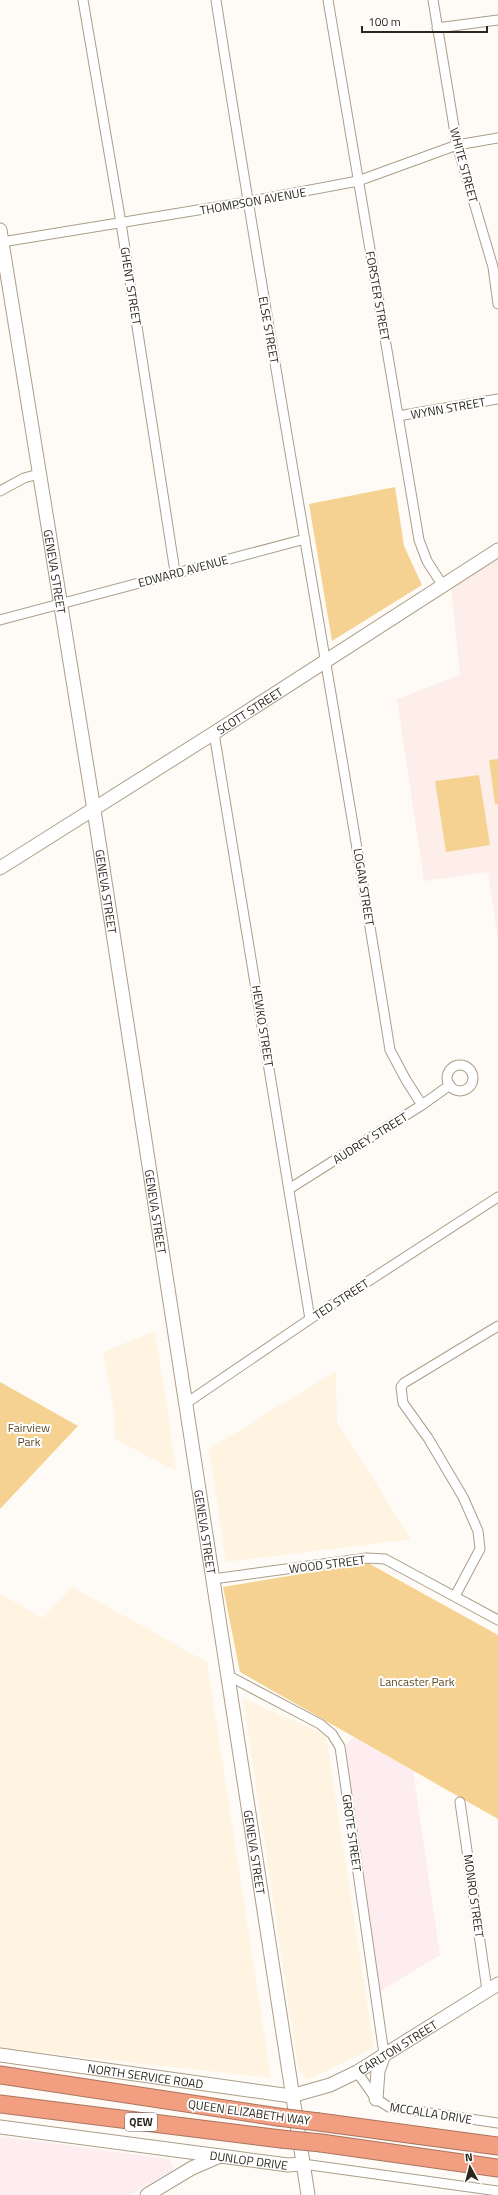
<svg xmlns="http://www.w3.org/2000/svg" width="498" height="2195" viewBox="0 0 498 2195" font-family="'Titillium Web',sans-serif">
<rect width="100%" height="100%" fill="#fefbf6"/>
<path fill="#fef4e1" d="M155 1331 167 1408 176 1471 115 1439 114 1410 103 1352Z
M336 1371 337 1422 411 1539 226 1562 209 1449Z
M72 1587 207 1662 271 2078 0 2048V1594L43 1618Z
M243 1698 326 1735 374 2048 307 2080 298 2068Z"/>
<path fill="#fdedf0" d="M354 1737 413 1771 440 1955 379 1992 344 1747Z
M0 2136 170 2159 173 2170 130 2195H0Z"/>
<path fill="#fdeee9" d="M498 559V940L488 872 424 881 397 699 460 675 451 587Z"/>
<path fill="#f6d292" d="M395 487 404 546 422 585 332 641 309 504Z
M498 759V804H495L489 760Z
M479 775 490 845 446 852 435 781Z
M0 1382 78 1426 0 1509Z
M368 1563 498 1635V1819L240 1672 223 1587Z"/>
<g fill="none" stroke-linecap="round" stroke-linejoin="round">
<g stroke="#aa9e88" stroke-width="11">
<path id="street" d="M83 0 121 223 175 572
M216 0C270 350 334 699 390 1050L406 1080 422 1105
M328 0 419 540 427 561 443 586
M433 0 457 145 493 267 498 304
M437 28 498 20
M2 242 247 202 358 181 457 145 498 138
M398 416 498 399
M0 491 24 478 39 474
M0 620 305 539
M214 733 310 1319
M447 1078a13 13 0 1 1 26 0a13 13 0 1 1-26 0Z
M289 1189 422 1105 450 1085
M185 1404 310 1319 498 1197
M213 1579 367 1558 385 1559 498 1620
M455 1596 480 1549 478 1531 463 1497 428 1438 403 1403 401 1387 404 1383 498 1326
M227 1675 320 1724 332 1734 340 1747 384 2054
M460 1802 487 1990
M357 2072 376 2099 389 2107 498 2123
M303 2164 498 2191"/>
</g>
<g stroke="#aa9e88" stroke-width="15">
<g id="secondary">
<path id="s1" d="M0 230 94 810 308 2195"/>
<path id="s2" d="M0 868 214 733 498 550"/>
<path id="s3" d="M0 2055 291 2096 330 2085 357 2072 498 1984"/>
<path d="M376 2099 378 2071 384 2054"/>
<path id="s4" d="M0 2127 228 2157 288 2165 303 2164"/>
<path d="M147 2195 192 2168 220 2156"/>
</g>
</g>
<g stroke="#ac745e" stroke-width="19">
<path id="highway" d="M0 2075 278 2117
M0 2104 281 2139
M319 2122 498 2146
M321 2143 498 2168"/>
</g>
<use href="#street" stroke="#fff" stroke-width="9"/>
<use href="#secondary" stroke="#fff" stroke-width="13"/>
<use href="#highway" stroke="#f19e81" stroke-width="17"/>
<g stroke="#ac745e" stroke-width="19" stroke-linecap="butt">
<path id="highway-bridge" d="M278 2117 319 2122
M281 2139 321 2143"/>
</g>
<use href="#highway-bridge" stroke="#f19e81" stroke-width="17"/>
</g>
<g text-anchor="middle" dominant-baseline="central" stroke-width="4" stroke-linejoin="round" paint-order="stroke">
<rect fill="#fff" stroke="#6b6862" stroke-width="1" x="125" y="2113" width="32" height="18" rx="3"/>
<g font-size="11" font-weight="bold" fill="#2b271e">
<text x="141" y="2122">QEW</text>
</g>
<g font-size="12" fill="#2b271e" stroke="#fff">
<text transform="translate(464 165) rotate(75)">WHITE STREET</text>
<text transform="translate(253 201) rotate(-10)">THOMPSON AVENUE</text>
<text transform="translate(131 286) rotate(81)">GHENT STREET</text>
<text transform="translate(378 296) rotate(80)">FORSTER STREET</text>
<text transform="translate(269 330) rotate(80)">ELSE STREET</text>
<text transform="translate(448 408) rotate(-10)">WYNN STREET</text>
<text transform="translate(183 571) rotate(-15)">EDWARD AVENUE</text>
<text stroke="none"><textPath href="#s1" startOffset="346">GENEVA STREET</textPath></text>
<text stroke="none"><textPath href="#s2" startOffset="295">SCOTT STREET</textPath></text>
<text transform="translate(364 887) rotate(81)">LOGAN STREET</text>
<text stroke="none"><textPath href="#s1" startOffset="670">GENEVA STREET</textPath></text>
<text transform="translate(263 1026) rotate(81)">HEWKO STREET</text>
<text transform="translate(370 1138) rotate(-32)">AUDREY STREET</text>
<text stroke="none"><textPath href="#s1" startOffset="994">GENEVA STREET</textPath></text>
<text transform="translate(341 1299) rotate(-33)">TED STREET</text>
<text stroke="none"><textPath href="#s1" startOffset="1318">GENEVA STREET</textPath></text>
<text transform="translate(327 1564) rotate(-7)">WOOD STREET</text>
<text transform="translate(352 1833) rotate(82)">GROTE STREET</text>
<text stroke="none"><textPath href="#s1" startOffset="1642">GENEVA STREET</textPath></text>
<text transform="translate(474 1896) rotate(82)">MONRO STREET</text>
<text stroke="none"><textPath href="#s3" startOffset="412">CARLTON STREET</textPath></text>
<text stroke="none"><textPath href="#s3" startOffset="147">NORTH SERVICE ROAD</textPath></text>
<text transform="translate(249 2112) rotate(8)">QUEEN ELIZABETH WAY</text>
<text transform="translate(431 2113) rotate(9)">MCCALLA DRIVE</text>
<text stroke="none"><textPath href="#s4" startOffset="251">DUNLOP DRIVE</textPath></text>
</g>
<g font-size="12" fill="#604c26" stroke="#fff">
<text x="29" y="1427">Fairview<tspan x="29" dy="14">Park</tspan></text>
<text x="417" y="1681">Lancaster Park</text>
</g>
</g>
<g transform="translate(470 2167) rotate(353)" stroke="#ffffff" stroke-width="3" paint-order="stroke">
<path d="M0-3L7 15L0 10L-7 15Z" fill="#2b271e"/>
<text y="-6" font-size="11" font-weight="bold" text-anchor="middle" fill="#2b271e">N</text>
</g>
<path d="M362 26v6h125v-6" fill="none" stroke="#2b271e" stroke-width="2"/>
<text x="368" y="26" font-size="12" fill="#2b271e" stroke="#ffffff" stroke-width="3" paint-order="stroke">100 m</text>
</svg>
